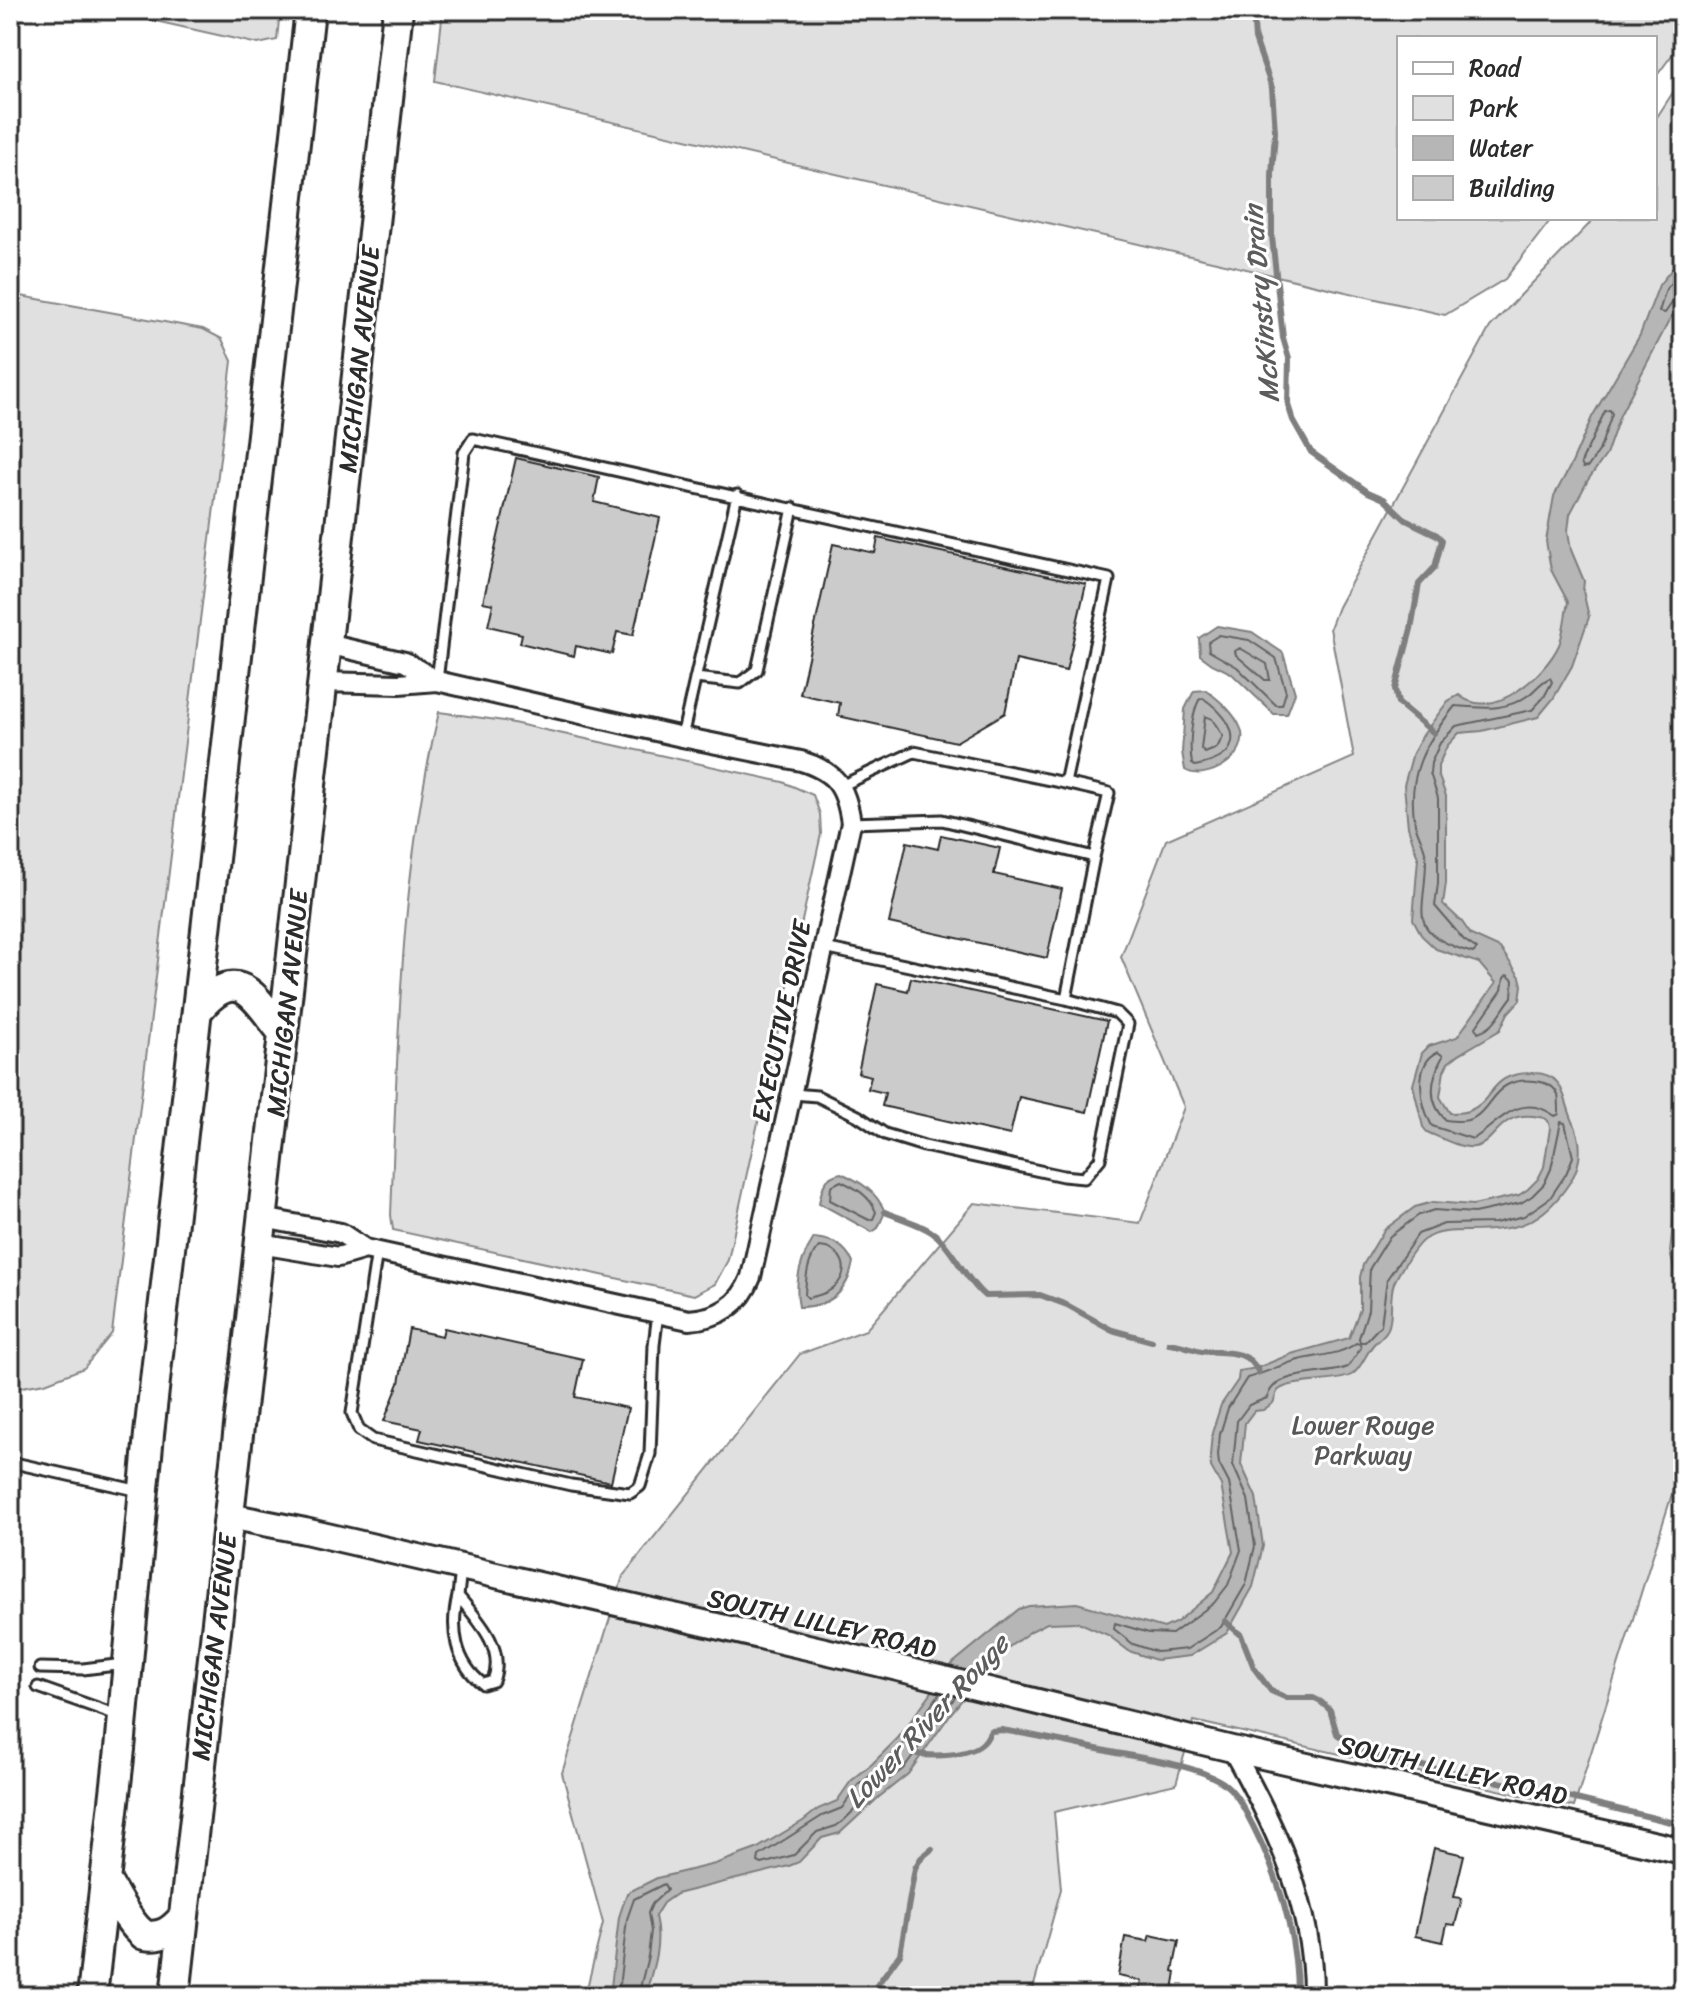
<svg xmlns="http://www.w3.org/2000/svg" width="1693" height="2006" viewBox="0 0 1693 2006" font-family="Sriracha,sans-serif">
<rect width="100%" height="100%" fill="#fff"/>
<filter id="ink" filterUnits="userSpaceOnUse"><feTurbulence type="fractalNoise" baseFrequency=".0125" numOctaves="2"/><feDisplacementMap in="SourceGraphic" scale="16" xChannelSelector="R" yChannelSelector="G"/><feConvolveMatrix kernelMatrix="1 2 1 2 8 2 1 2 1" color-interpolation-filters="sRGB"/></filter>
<g filter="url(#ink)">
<path fill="#e0e0e0" stroke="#868686" stroke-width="2" d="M106 10H280L277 40 258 44Z
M443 10H1683V40L1655 78V38H1399V218H1552L1505 279 1445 315 435 81Z
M1683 77V1134L1670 1252 1683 1304V1459L1574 1807 1194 1721 1176 1784 1054 1812 1061 1889 1031 1996H585L603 1923 562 1773 623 1576 800 1354 866 1330 974 1203 1140 1223 1184 1107 1121 957 1166 840 1354 757 1330 628 1338 607 1490 327 1595 218H1655V120Z
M10 294 203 329 222 339 232 361 112 1333 84 1368 45 1383 10 1389Z
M439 712 504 721 783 782 813 795 820 814 821 834 728 1260 715 1284 694 1295 393 1230 391 1215C398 1047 399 877 439 712Z"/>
<path fill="#b6b6b6" stroke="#7e7e7e" stroke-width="2" d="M1683 255V301L1670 319 1620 415 1606 455 1588 480 1570 514 1568 531 1571 550 1584 581 1583 591 1589 617 1572 666 1553 699 1538 717 1482 731 1459 733 1447 746 1438 766V774L1446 796V883L1443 904 1462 922 1471 935 1500 948 1520 977 1522 985 1520 1000 1508 1013 1500 1030 1458 1055 1448 1063 1444 1071 1440 1097 1450 1113C1456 1113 1463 1113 1468 1111 1495 1102 1488 1072 1533 1073 1565 1073 1563 1098 1572 1119 1582 1140 1583 1162 1570 1182 1542 1225 1516 1231 1467 1231 1452 1231 1438 1231 1425 1239 1416 1244 1398 1274 1394 1283 1389 1296 1393 1312 1389 1326 1387 1334 1380 1338 1374 1344 1366 1353 1362 1367 1353 1374 1338 1384 1285 1379 1277 1392 1275 1396 1275 1400 1273 1403L1263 1410 1254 1411 1245 1423 1241 1464 1256 1497 1263 1546 1253 1587 1227 1633 1190 1656 1156 1660 1129 1651 1108 1635 1078 1622 1047 1623 1031 1631 998 1655 952 1712 908 1774 879 1797 840 1833 822 1838 799 1862 789 1866 676 1894 663 1903 655 1916C662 1944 653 1969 645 1996H610L619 1917 627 1893 657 1878 715 1864 756 1849 803 1821 818 1809 837 1801 851 1781 872 1764 898 1738 953 1663 1019 1609 1029 1606 1077 1603 1164 1628 1177 1622 1213 1592 1233 1552 1221 1485 1211 1467 1210 1456 1212 1433 1221 1405 1238 1380 1239 1371 1257 1368 1291 1354 1349 1338 1360 1309V1277L1363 1265 1384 1230 1415 1207 1433 1202 1473 1205 1519 1195 1528 1189 1538 1179 1544 1167 1550 1128C1549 1120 1547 1118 1539 1117 1497 1109 1497 1144 1474 1147 1461 1149 1439 1137 1427 1132L1423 1127 1413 1085 1422 1053 1429 1046 1457 1037 1496 983 1479 963 1436 949 1422 936 1413 919 1418 858 1408 827 1404 785 1413 753 1423 735 1448 701 1459 695C1492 723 1545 675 1559 645 1564 632 1565 615 1568 602L1551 570 1546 541 1554 496 1572 463 1592 417 1640 335 1659 285Z
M1217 626 1252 632 1283 653 1295 693 1287 714H1274L1231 673 1212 664 1200 655 1199 638Z
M1206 690C1219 700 1235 713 1241 729 1251 756 1206 783 1185 770L1182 752 1185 709 1194 691Z
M841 1173C861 1182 876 1191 885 1212L878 1228 872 1232 819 1203C822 1188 824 1176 841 1173Z
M814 1238C834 1240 844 1245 853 1262 848 1292 830 1307 799 1307 794 1281 800 1259 814 1238Z"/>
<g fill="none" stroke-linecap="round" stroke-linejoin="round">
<path stroke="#636363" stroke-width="2" d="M1683 269 1666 289 1659 312 1665 313 1674 300 1683 298
M1610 410 1612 414 1599 451 1588 467 1583 468 1581 463 1605 411Z
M1219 635 1249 640 1276 658 1286 692 1282 705H1276L1237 667 1209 651 1208 642Z
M1240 648 1267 664 1270 680H1265L1236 655 1235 651Z
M1550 678 1552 682 1544 697 1532 710 1456 726 1440 743 1431 763 1430 773 1438 798V883L1435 906 1464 940 1477 949 1473 953C1403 932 1426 915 1426 859 1426 846 1418 836 1415 824 1406 775 1425 743 1455 706 1482 708 1506 712 1530 694 1537 688 1542 681 1550 678Z
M1203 698C1239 723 1248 757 1195 766L1192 764C1189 747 1191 715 1199 700Z
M1205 716 1212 719 1223 736 1217 748 1205 753 1201 749Z
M1507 975 1513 980 1512 997C1501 1010 1496 1027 1478 1032L1476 1027 1502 990 1504 978Z
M1438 1052 1443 1056C1431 1078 1427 1102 1446 1120 1488 1127 1483 1098 1507 1085 1520 1078 1552 1078 1558 1095 1559 1100 1559 1109 1559 1114L1555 1116C1520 1090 1499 1123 1473 1139L1432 1126C1421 1106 1412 1064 1438 1052Z
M1561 1122 1565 1123 1573 1157 1566 1174 1550 1198 1524 1216 1495 1223 1444 1224 1418 1234 1387 1279 1381 1325 1365 1342H1360L1359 1338 1368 1310 1370 1268 1390 1236 1419 1215 1434 1210 1474 1213 1521 1203 1532 1196 1544 1184 1551 1169Z
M841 1181C856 1188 870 1196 876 1212L873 1219 869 1220 830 1200 831 1186Z
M819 1247C843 1248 853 1272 833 1288 827 1294 816 1296 808 1298L805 1295C806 1277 807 1260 819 1247Z
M1356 1343 1360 1344 1361 1348 1348 1367C1324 1377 1274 1369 1267 1398L1249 1405 1237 1421 1233 1465 1248 1499 1255 1546 1246 1584 1221 1627 1187 1649 1157 1652 1133 1644 1114 1629 1115 1623 1149 1633 1172 1634 1214 1603 1228 1585 1241 1550 1229 1483 1219 1464 1218 1455 1220 1434 1228 1408 1247 1378C1263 1374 1278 1366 1295 1361 1315 1355 1340 1356 1356 1343Z
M940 1693 904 1743 878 1770 858 1785 842 1808 822 1816 759 1856 758 1862 762 1864 794 1855 817 1832 836 1826 843 1821 874 1791 903 1769 956 1696
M618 1996 627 1919 634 1899 664 1884 667 1890 652 1904 648 1913 651 1931 648 1956 638 1996"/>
<path stroke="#7e7e7e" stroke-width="6" d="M1253 10 1255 39 1272 88 1275 132 1272 175V237L1283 338 1289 358 1288 405 1293 420 1311 452 1368 492 1384 499 1406 520 1437 535 1442 540 1435 567 1419 584 1411 629 1395 689 1398 703 1434 733
M885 1212C901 1219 925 1225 937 1236 955 1253 968 1283 985 1296L1040 1295 1067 1305 1112 1330 1152 1341
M1169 1343C1180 1344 1191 1349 1202 1351 1225 1353 1248 1348 1259 1373
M1225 1621 1241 1635 1254 1668 1271 1691 1287 1698H1313L1321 1702 1330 1710 1337 1734 1365 1754 1547 1792 1683 1825
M917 1754C934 1757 970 1756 983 1743 987 1740 988 1735 991 1731L1002 1730C1040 1736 1078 1745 1116 1753 1148 1759 1194 1765 1222 1782 1237 1792 1245 1811 1253 1826 1280 1879 1297 1936 1297 1996
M869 1996 900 1954 915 1868 921 1858 932 1849"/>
</g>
<path fill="#cbcbcb" stroke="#2b2b2b" stroke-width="2" d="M516 458 599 477 594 502 660 518 633 635 617 632 612 654 576 646 574 656 520 643 522 634 488 626 493 604 483 602Z
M878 538 1086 584 1066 671 1016 660 1005 713 956 742 838 716 840 703 800 694 833 544 875 553Z
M941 835 1000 848 994 874 1062 889 1047 958 889 923 907 842 938 849Z
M911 978 1107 1021 1087 1112 1019 1097 1010 1135 882 1106 885 1093 868 1089 871 1076 858 1073 877 984 908 991Z
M444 1328 583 1359 575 1397 628 1408 611 1482 419 1440 422 1429 384 1421 399 1383 409 1329 442 1336Z
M1434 1848 1464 1855 1454 1897 1462 1898 1455 1925 1447 1924 1443 1942 1415 1936Z
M1150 1935 1179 1941 1173 1971 1176 1972 1172 1996H1139L1142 1981 1118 1976 1125 1937 1148 1941Z"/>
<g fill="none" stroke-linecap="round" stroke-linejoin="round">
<g stroke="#2b2b2b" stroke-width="15">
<path id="lane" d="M695 678 740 683 757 670 793 508
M437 681 464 453 473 439 1109 579 1065 783 914 752 841 786
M682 737 737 495
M1065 783 1109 793 1094 857
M824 948 1066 999
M793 1094 817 1096 858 1116 885 1134 924 1146 1063 1176 1084 1178 1100 1159 1128 1024 1117 1013 1066 999 1094 857 942 820 851 823
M377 1251 352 1413 359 1430 373 1440 571 1485 630 1493 640 1486 650 1454 654 1345 658 1313
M10 1462 140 1491
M458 1596C450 1629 455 1663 483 1684L493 1681C506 1648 478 1620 458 1596L461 1569
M40 1668 83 1669 124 1664
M38 1687 120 1716"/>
</g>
<g stroke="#2b2b2b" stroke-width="24">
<path id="street" d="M327 644 405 662 437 681
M263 1218 341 1233 365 1249 689 1320C719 1318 740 1306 751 1277L851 823C846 788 837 772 801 761L682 737 437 681 399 684 323 682
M260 1244 338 1257 365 1249
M1232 1749C1275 1826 1314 1906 1313 1996"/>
</g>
<g stroke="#2b2b2b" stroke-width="30">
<path id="secondary" d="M229 1516 305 1531 877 1663 1232 1749 1683 1851"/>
</g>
<g stroke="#2b2b2b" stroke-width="34">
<path id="primary" d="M198 1010C239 961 255 999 283 1033
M105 1880C118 1899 126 1920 144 1935 162 1938 171 1931 182 1919
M92 1996 120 1749 149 1434 310 10
M175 1996 398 10"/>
</g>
<use href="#lane" stroke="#fff" stroke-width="9"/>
<use href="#street" stroke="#fff" stroke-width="18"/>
<use href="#secondary" stroke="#fff" stroke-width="24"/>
<use href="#primary" stroke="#fff" stroke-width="28"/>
</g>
</g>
<g text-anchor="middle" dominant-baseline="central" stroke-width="6" stroke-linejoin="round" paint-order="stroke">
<g font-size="26" fill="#2b2b2b" stroke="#fff">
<text transform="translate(359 359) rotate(-84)">MICHIGAN AVENUE</text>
<text transform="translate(287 1003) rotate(-84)">MICHIGAN AVENUE</text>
<text transform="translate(781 1021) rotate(-78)">EXECUTIVE DRIVE</text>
<text transform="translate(822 1623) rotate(13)">SOUTH LILLEY ROAD</text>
<text transform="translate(214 1647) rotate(-83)">MICHIGAN AVENUE</text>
<text transform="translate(1453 1770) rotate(13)">SOUTH LILLEY ROAD</text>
</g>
<g font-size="26" fill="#585858" stroke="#fff">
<text x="1363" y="1425">Lower Rouge<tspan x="1363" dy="30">Parkway</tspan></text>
</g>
<g font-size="28" font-style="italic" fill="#5c5c5c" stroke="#fff">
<text transform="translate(1261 304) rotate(-95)">McKinstry Drain</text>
<text transform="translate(927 1721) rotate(-47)">Lower River Rouge</text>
</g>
</g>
<rect width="1693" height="2006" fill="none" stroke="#fff" stroke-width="40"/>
<rect x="20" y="20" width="1653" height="1966" fill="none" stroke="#2b2b2b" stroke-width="3" filter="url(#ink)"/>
<rect x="1397" y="36" width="260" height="184" fill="#ffffff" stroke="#aaaaaa" stroke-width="2"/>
<rect x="1413" y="62" width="40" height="12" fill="#ffffff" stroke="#aaaaaa" stroke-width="2"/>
<text x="1469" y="76" font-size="24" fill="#2b2b2b">Road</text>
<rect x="1413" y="96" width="40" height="24" fill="#e0e0e0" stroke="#aaaaaa" stroke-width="2"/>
<text x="1469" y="116" font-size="24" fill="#2b2b2b">Park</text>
<rect x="1413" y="136" width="40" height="24" fill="#b6b6b6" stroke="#aaaaaa" stroke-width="2"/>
<text x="1469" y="156" font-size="24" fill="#2b2b2b">Water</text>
<rect x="1413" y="176" width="40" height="24" fill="#cbcbcb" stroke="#aaaaaa" stroke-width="2"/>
<text x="1469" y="196" font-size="24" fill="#2b2b2b">Building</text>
</svg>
